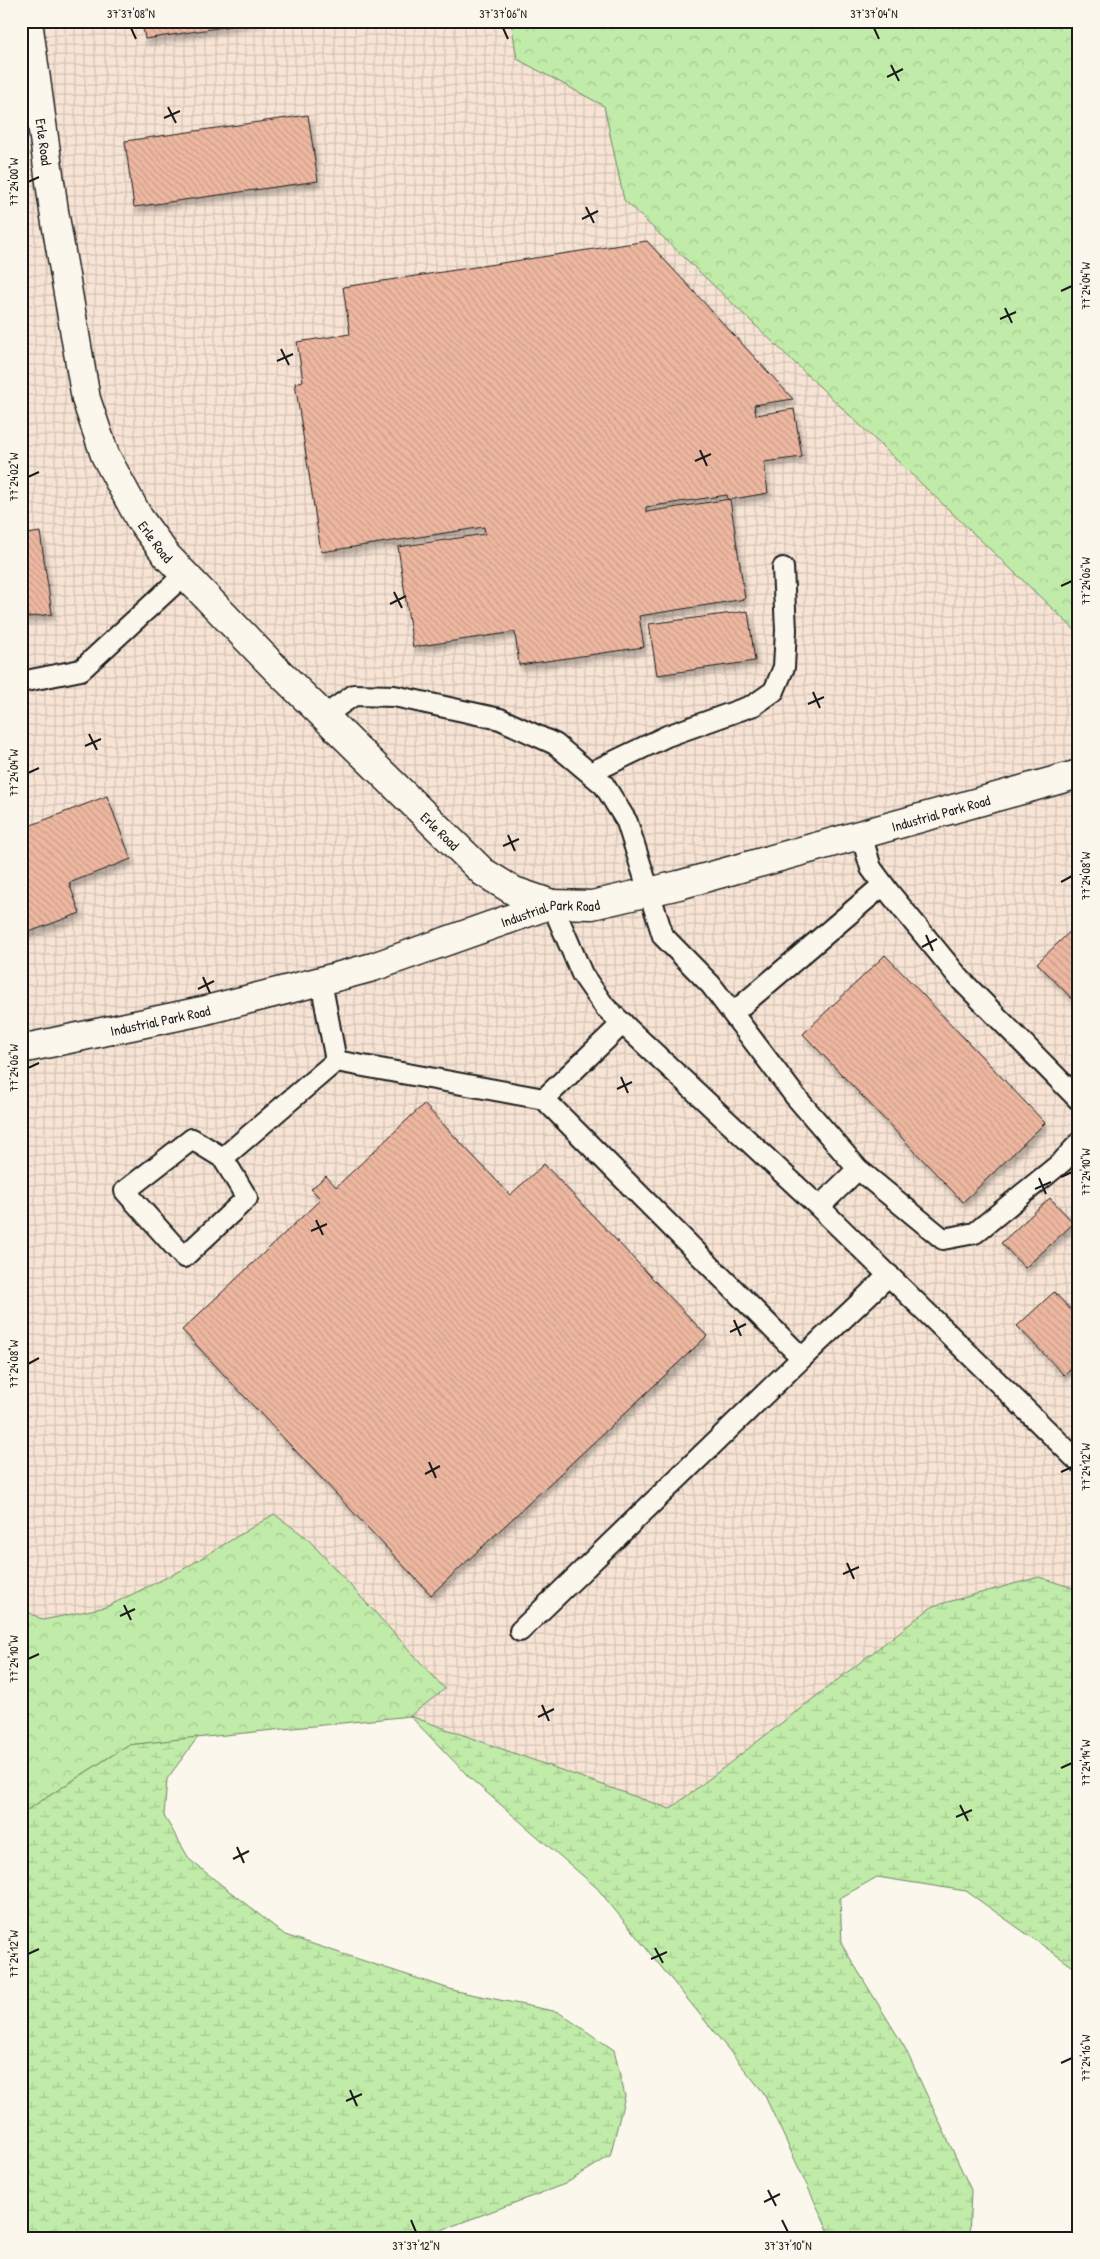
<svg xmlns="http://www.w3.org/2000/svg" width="1100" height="2259" viewBox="0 0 1100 2259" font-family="'Patrick Hand',sans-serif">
<defs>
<pattern id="industrial-grid" width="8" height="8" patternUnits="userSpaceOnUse" patternTransform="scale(1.25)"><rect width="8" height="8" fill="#f7e4d5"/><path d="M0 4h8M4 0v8" fill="none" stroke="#d3c3b6"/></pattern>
<pattern id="forest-crowns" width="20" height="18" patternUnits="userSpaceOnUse" patternTransform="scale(1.25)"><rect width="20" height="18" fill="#c0eba8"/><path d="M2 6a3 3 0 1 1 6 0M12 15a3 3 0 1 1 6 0" fill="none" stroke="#a4c990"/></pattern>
<pattern id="wetland-marsh" width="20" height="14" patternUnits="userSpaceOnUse" patternTransform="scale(1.25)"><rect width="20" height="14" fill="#c0eba8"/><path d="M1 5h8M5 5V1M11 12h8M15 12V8" fill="none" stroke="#a4c990"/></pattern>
<pattern id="building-back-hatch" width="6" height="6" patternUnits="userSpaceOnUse" patternTransform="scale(1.25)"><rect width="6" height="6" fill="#edb7a0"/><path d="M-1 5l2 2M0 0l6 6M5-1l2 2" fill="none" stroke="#cb9d89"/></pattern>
<filter id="shadow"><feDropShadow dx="3" dy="5.5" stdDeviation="2.5" flood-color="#0004"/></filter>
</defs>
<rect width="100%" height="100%" fill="#fbf7ec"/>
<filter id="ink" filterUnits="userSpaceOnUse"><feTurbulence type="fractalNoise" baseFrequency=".02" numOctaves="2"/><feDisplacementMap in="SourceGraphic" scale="10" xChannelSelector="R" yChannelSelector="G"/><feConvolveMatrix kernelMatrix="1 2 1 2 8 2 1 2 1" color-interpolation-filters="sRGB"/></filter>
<g filter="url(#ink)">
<path fill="url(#industrial-grid)" d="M21 21H511L517 59 604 106 624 200 1079 634V1590L1039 1577 933 1606 670 1809 410 1716 445 1690 182 1570 106 1607 43 1620 21 1608Z"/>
<path fill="url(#forest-crowns)" stroke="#6e8462" d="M511 21H1079V634L624 200 604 106 517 59Z
M274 1514 307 1538 445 1689 410 1716 128 1745 21 1814V1608L43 1620 106 1607 182 1570Z"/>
<path fill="url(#wetland-marsh)" stroke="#6e8462" d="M1039 1577 1079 1590V1971L966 1891 877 1877 840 1898 842 1945 905 2048 971 2190 969 2238H830L828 2230 763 2092 597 1888 471 1779 410 1716 670 1809 933 1606Z
M198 1737 167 1779 164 1816 190 1860 285 1935 456 1991 558 2012 614 2050 625 2096 610 2156 565 2184 420 2238H21V1814L128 1745Z"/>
<path fill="url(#building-back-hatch)" stroke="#1c1c1c" filter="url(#shadow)" d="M142 21H263L145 39Z
M308 115 318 181 134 207 125 141Z
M647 241 793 399 754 405 756 415 794 409 802 457 764 462 768 493 728 500 727 495 646 507V512L730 499 745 599 639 616 644 647 519 665 515 632 413 647 398 547 485 534 484 527 321 552 295 383 303 381 297 342 350 334 343 287Z
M40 532 52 614 21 618V535Z
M748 611 755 661 657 675 649 624Z
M107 796 131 859 69 883 80 913 21 935V829Z
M1079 923V1006L1037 963Z
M885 955 1045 1123 963 1202 803 1034Z
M424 1104 510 1195 544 1164 707 1336 431 1595 182 1330 321 1199 311 1189 326 1176 336 1187Z
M1050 1198 1074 1223 1025 1268 1001 1243Z
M1054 1292 1079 1318V1360L1064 1375 1017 1326Z"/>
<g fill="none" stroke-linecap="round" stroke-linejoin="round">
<g stroke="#1c1c1c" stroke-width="24">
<path id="lane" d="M21 682 81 670 185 574
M324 716 354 695 394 696 500 719 555 744 604 785 627 822 663 936 711 985 795 1096 858 1169 943 1239 975 1233 1062 1162 1079 1143
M590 773 667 736 754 705 774 691 784 667 786 630 783 568
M861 834 871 868 888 891 961 980 1079 1100
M552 904 582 974 605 1007 819 1207 1079 1462
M321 981 336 1061 544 1099 623 1023
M733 1013 883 885
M223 1158 247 1198 184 1257 125 1191 192 1139 223 1158 336 1061
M819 1207 858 1169
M802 1358 889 1275
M520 1631 802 1358 544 1099"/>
</g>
<g stroke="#1c1c1c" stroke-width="31">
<g id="street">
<path id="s1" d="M28 21 54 211 86 399 105 455 139 518 167 556 276 669 483 872 514 891 552 904"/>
<path id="s2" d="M21 1049 202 1011 321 981 373 967 552 904 592 905 679 885 1079 774"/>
</g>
</g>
<use href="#lane" stroke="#fbf7ec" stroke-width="20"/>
<use href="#street" stroke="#fbf7ec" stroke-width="28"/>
</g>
</g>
<path fill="none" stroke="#1c1c1c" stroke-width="2" d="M131 28 136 39M503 28 508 39M874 28 879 39M891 65 899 81M887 77 903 69M168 107 176 123M164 118 180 111M28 182 39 177M586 207 594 223M582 219 598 211M1061 291 1072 286M1005 308 1012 323M1000 319 1016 312M281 349 289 365M277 361 293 354M700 450 707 466M695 461 711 454M28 477 39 472M1061 586 1072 581M394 592 402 608M390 604 406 596M813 692 820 708M808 704 824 697M89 734 97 750M85 746 101 739M28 773 39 768M508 835 515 851M503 846 519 839M1061 882 1072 876M926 935 933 951M922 947 937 939M203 977 210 993M198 989 214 981M28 1068 39 1063M621 1077 628 1093M617 1089 632 1082M1061 1177 1072 1172M1039 1178 1046 1194M1035 1189 1051 1182M316 1220 323 1235M311 1231 327 1224M734 1320 741 1336M730 1332 746 1324M28 1364 39 1358M429 1462 436 1478M1061 1472 1072 1467M425 1474 440 1466M847 1563 854 1579M843 1574 859 1567M124 1605 131 1620M120 1616 135 1609M28 1659 39 1654M542 1705 549 1721M538 1717 554 1709M1061 1768 1072 1763M960 1805 968 1821M956 1817 972 1810M237 1847 244 1863M233 1859 249 1851M655 1948 663 1963M28 1954 39 1949M651 1959 667 1952M1061 2063 1072 2058M350 2090 357 2106M346 2101 362 2094M768 2190 776 2206M764 2202 780 2194M411 2220 416 2232M782 2220 788 2232"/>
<g text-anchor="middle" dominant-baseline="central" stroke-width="5" stroke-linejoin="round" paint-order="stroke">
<g font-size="14" fill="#1c1c1c" stroke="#fbf7ec">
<text stroke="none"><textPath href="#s1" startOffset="122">Erle Road</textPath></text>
<text stroke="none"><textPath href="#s1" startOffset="542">Erle Road</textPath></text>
<text stroke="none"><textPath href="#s2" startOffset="952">Industrial Park Road</textPath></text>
<text stroke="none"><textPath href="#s1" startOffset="948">Erle Road</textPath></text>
<text stroke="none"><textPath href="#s2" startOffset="548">Industrial Park Road</textPath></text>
<text stroke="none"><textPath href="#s2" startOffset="142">Industrial Park Road</textPath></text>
</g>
</g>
<rect width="1100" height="2259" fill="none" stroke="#fbf7ec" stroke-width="55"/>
<rect x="28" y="28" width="1044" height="2204" fill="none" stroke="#1c1c1c" stroke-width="2"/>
<g font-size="12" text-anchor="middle" fill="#1c1c1c">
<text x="131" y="18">37°37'08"N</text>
<text x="503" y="18">37°37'06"N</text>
<text x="874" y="18">37°37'04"N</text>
<text transform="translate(14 182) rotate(-90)" y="4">77°24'00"W</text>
<text transform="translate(1086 286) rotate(-90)" y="4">77°24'04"W</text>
<text transform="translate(14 477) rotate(-90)" y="4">77°24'02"W</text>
<text transform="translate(1086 581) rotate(-90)" y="4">77°24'06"W</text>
<text transform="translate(14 773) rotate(-90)" y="4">77°24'04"W</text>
<text transform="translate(1086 876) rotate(-90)" y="4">77°24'08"W</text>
<text transform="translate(14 1068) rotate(-90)" y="4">77°24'06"W</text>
<text transform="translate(1086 1172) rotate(-90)" y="4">77°24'10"W</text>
<text transform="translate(14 1364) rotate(-90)" y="4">77°24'08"W</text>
<text transform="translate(1086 1467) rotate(-90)" y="4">77°24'12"W</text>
<text transform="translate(14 1659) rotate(-90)" y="4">77°24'10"W</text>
<text transform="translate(1086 1763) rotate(-90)" y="4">77°24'14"W</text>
<text transform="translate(14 1954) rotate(-90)" y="4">77°24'12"W</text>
<text transform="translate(1086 2058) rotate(-90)" y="4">77°24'16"W</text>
<text x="416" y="2250">37°37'12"N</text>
<text x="788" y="2250">37°37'10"N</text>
</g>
</svg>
